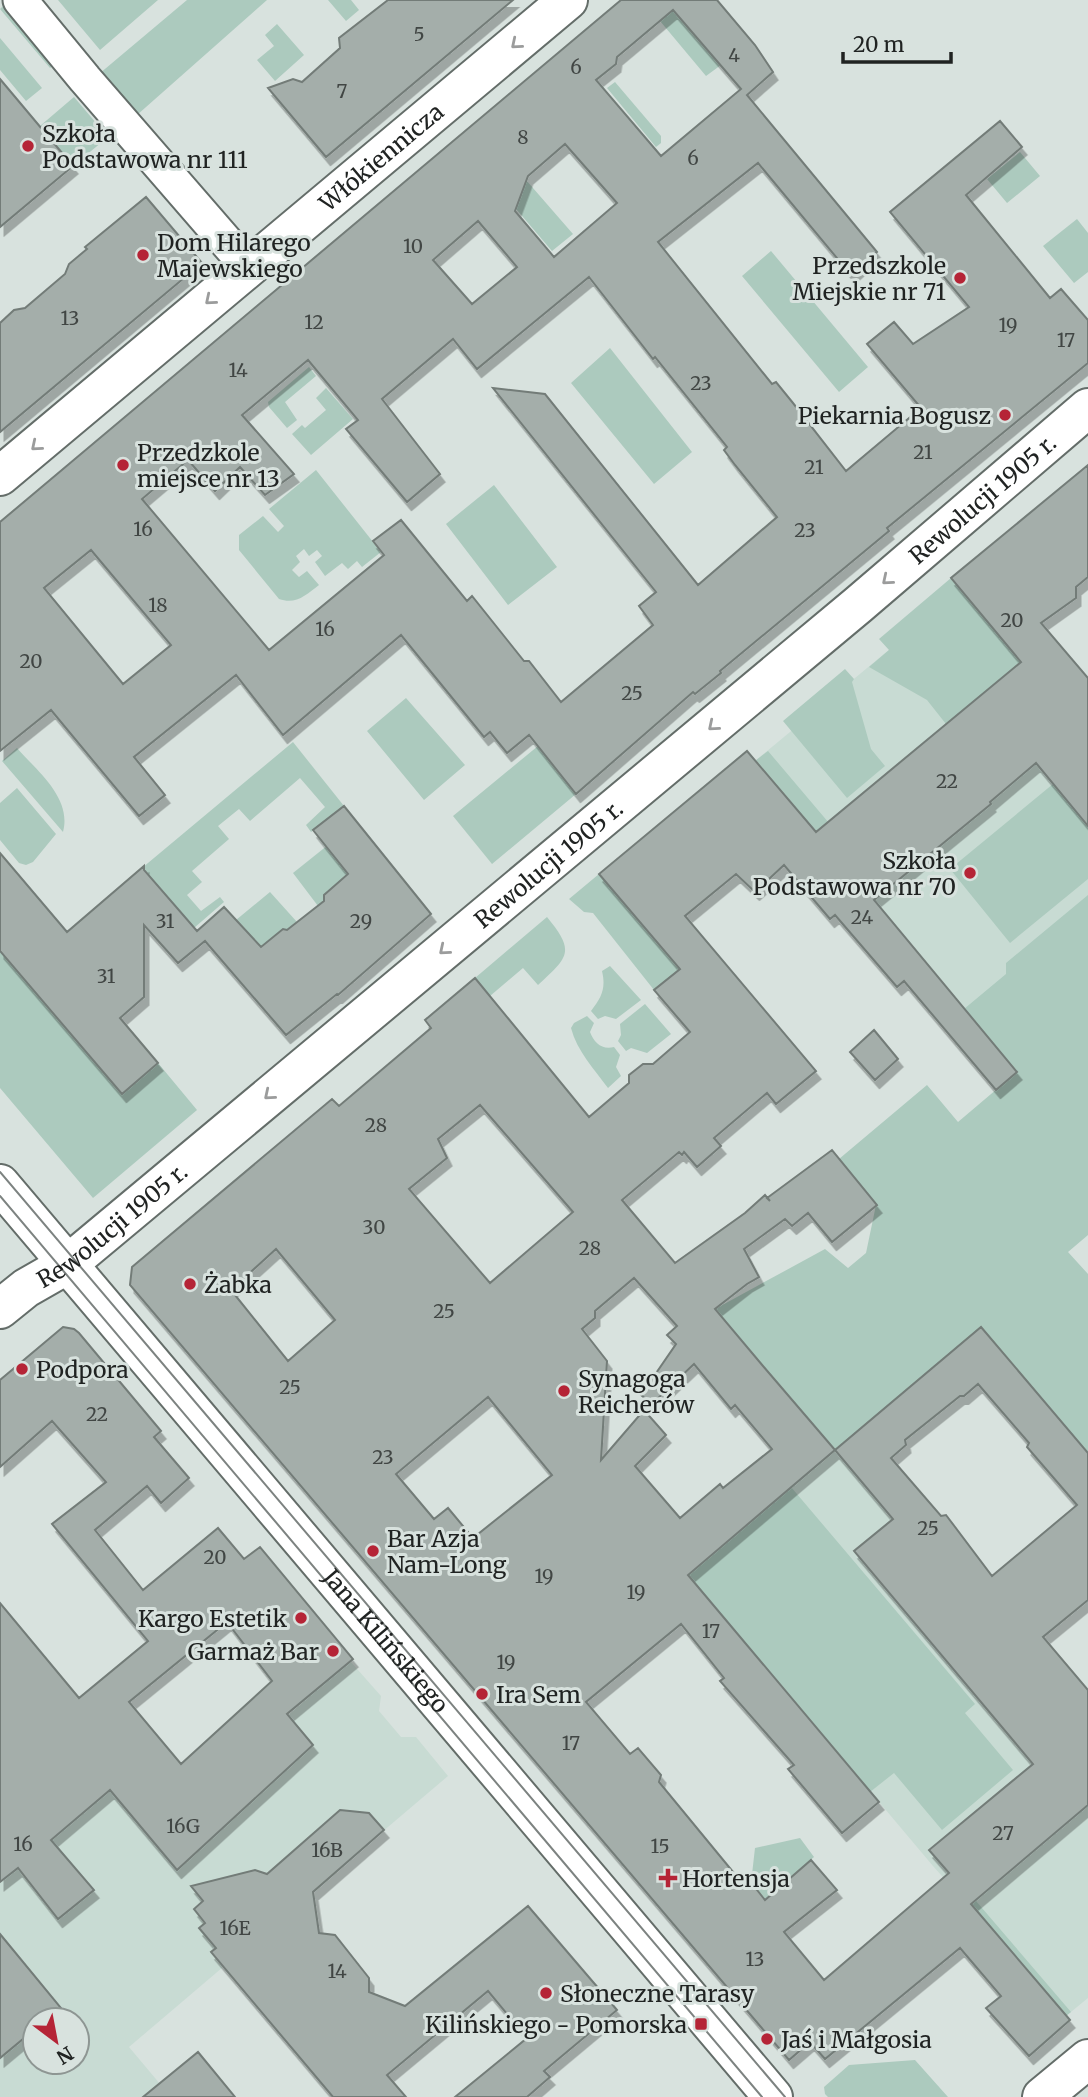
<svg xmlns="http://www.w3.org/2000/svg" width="1088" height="2097" viewBox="0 0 1088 2097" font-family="Merriweather,serif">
<defs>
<filter id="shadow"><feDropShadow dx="4.5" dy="8" stdDeviation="0" flood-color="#0004"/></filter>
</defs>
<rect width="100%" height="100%" fill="#d8e2de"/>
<path fill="#c8dbd3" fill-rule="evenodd" d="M961 590 1088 743V1156L755 761Z
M835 1450 1088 1749V1998L1066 2016 933 1866 688 1575Z
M350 1661 381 1696 379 1711 401 1737H416L448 1776 129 2047 171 2097H0V1799L12 1752 177 1813ZM35 2020H77V2062H35Z"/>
<path fill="#accabe" d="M9 0 62 58 50 68 0 9Z
M58 0H158L100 50Z
M187 0H267L137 115 99 74Z
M328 0H351L359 10 346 21Z
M672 10 721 65 706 76 660 21Z
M277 24 304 55 275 81 257 60 274 46 265 35Z
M0 38 42 88 26 101 0 70Z
M615 82 661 136V143L656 147 607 88Z
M74 97 108 137 73 166 40 126Z
M1020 152 1040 176 1007 203 987 179Z
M526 180 573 234 552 251 511 203 522 193Z
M1077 219 1088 233V272L1074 283 1043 246Z
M771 251 868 367 839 392 742 276Z
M610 348 692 452 654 484 571 383Z
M309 367 316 376 285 402 297 420 287 428 269 407 268 402Z
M326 388 353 419 311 455 292 434 302 425 305 428 326 410 316 398Z
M316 470 381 552 362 567 357 561 348 569 342 563 325 576 315 562 322 556 317 550 309 556 304 549 296 556 300 562 292 570 299 577 307 571 319 585C306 595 296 605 279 599L239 550V535L263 516 278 532 284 526 269 509Z
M494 485 557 567 508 605 446 524Z
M951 578 1033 676 996 707 983 693 946 724 927 700 869 667 889 650 879 639Z
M845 669 854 679 852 682 871 749 885 766 847 798 783 721Z
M406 698 465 765 424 800 367 731Z
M293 742 344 806 311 832 306 825 325 807 300 778 250 821 239 809 218 826 229 839 192 871 202 882 187 895 201 911 220 897 224 902 194 928 142 868Z
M538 746 576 794 492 864 453 816Z
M17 748C38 772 72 798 63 832L2 761Z
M768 751 840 836 828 846 755 761Z
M1053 784 1088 826V879L1010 943 950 869Z
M17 788 56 834 33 862 26 865 19 863 0 840V803Z
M328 845 358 871 318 906 293 873Z
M599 874 680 969 654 990 593 913 584 912 569 899Z
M270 892 297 922 258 956 236 920Z
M1088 895V1235L1068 1252 1088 1274V1453L981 1327 835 1450 715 1309 825 1249 848 1268 866 1253 876 1205 839 1159 927 1085 958 1122 1017 1072 964 1009 1006 974V963Z
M547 917C576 952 568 957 538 985L523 968 490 996 475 978Z
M0 951 122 1094 158 1063 197 1110 93 1198 0 1088Z
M610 966 641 1000 616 1019 605 1016 598 1019 591 1011C602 997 606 988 602 971Z
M645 1004 671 1034 647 1053 631 1048 626 1051 618 1041 621 1035 620 1024Z
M587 1016 594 1023 590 1032C594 1043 602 1050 614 1047L620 1055 616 1067 621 1076 608 1088C594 1069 577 1051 571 1028L574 1023Z
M791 1487 975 1704 965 1713 1013 1770 942 1830 894 1773 870 1792 688 1575Z
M800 1838 814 1857 765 1899 751 1883 755 1848Z
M976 1901 1071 2012 1066 2016 971 1905Z
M915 2060 948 2097H828L825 2094 824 2087 849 2065Z"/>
<path fill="#a4aeaa" stroke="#737c78" stroke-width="2" fill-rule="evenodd" filter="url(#shadow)" d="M388 0H513L326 157 268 88 293 79 302 82 340 48 339 38Z
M621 0H717L755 45 773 72 747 95 877 252 851 275 758 163 658 242 772 384 776 382 793 403 846 471 921 408 867 344 894 322 913 344 969 307 890 212 1000 121 1022 147 966 195 1050 298 1061 289 1088 320V363L887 528 889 531 720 671 721 673 695 694 693 692 576 794 529 735 507 753 490 732 484 737 401 635 283 735 236 675 134 757 165 795 139 816 51 710 0 751V522ZM673 10 741 89 661 156 596 80 616 64 617 57ZM565 144 617 203 554 257 515 211 528 176ZM478 221 517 267 472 304 433 260ZM589 277 653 359 655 357 727 447 724 450 735 465 777 517 698 585 545 394 493 388 656 592 639 606 653 625 561 702 529 661H524L472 596 467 601 401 520 373 541 384 555 269 650 142 499 188 460 215 491 240 467 265 495 294 474 242 415 308 360 358 420 346 429 407 502 440 474 382 399 453 339 477 369ZM91 550 171 645 123 684 44 588Z
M0 79 73 166 0 227Z
M146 197 202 263 0 432V323L14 310 25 308 65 274 69 264 87 249 85 247Z
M1088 465V577L1076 587V598L1041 623 1088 678V826L1036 763 990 802 991 804 874 900 1017 1072 996 1090 904 981 897 987 835 915 830 919 784 865 755 892 736 874 685 916 816 1071 776 1104 767 1093 714 1138 721 1146 697 1167 684 1152 682 1155 679 1152 622 1200 675 1263 745 1213 765 1195 770 1201 767 1198 832 1150 877 1205 832 1242 808 1213 792 1226 785 1219 744 1249 759 1277 747 1284 715 1309 763 1366 835 1450 981 1327 1088 1453V1600L1043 1637 1088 1690V1805L971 1904 1070 2020 1029 2056 986 2008 1001 1996 960 1948 825 2059 810 2042 789 2060 130 1285 132 1267 332 1099 339 1106 431 1028 425 1020 475 978 589 1117 629 1083V1075L643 1064H653L690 1032 654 990 680 969 599 874 747 751 816 832 1021 662 951 578ZM480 1105 573 1212 490 1283 409 1189 447 1158 438 1139ZM276 1249 335 1320 288 1361 231 1290ZM634 1278 677 1326 667 1335 676 1344 641 1395 652 1404 694 1364 731 1409 735 1405 772 1449 723 1488 720 1484 680 1518 635 1466 666 1435 644 1410 601 1460 607 1361 582 1329 595 1318V1311ZM978 1384 1029 1443 1027 1447 1077 1505 992 1576 946 1515 941 1516 891 1458 906 1445 905 1440 960 1396H964ZM488 1397 552 1475 473 1538 448 1508 434 1519 396 1474ZM835 1450 893 1519 854 1551 1033 1764 929 1850 949 1873 824 1980 784 1932 837 1890 811 1860 765 1900 749 1880 738 1878 659 1782 661 1775 638 1748 630 1754 586 1702 681 1624 724 1678 720 1681 794 1765 788 1769 842 1833 879 1802 688 1575Z
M344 806 431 914 338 995 337 994 286 1035 205 941 178 963 144 925V997L120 1018 158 1063 122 1094 0 951V853L67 932 144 866V870L197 931 224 907 261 947 283 929 287 930 324 901V895L348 874 313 830Z
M874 1030 898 1059 875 1080 850 1052Z
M63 1327 74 1329 79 1333 161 1431 154 1437 189 1478 161 1503 147 1486 95 1530 143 1590 218 1528 244 1559 260 1547 353 1659 287 1714 313 1745 177 1870 110 1790 51 1840 94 1890 58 1919 18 1868 0 1882V1603L79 1698 148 1641 52 1524 106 1482 52 1421 0 1467V1380ZM227 1622 272 1681 181 1764 129 1702Z
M340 1810 369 1813 384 1830 313 1892 319 1933 335 1935 369 1978V1992L405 2006 528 1906 617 2010 544 2071 550 2077 527 2097H455L527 2038 488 1991 387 2075 406 2097H333L211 1952 216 1948 199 1928 205 1923 194 1909 203 1901 191 1886 255 1870 267 1874Z
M0 1934 61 2008 46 2020H35V2029L0 2058Z
M198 2052 235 2097H143Z"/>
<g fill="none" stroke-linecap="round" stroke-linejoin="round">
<g stroke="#646d69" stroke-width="37">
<path id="pedestrian" d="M20 0 85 79 248 267"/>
</g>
<g stroke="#646d69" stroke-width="42">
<g id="minor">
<path id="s1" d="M0 476 568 0"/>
</g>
</g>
<g stroke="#646d69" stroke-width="42">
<g id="tertiary">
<path id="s2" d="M0 1184 773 2097"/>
<path id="s3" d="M0 1309 26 1288 68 1264 858 605 1088 408"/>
<path d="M1042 2097 1088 2059"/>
</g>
</g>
<use href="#pedestrian" stroke="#fff" stroke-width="33"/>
<use href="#minor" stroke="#fff" stroke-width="38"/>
<use href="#tertiary" stroke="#fff" stroke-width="38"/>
<path stroke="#7d8381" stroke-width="2" d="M0 1172 785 2097
M0 1196 762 2097"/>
</g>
<defs><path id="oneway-chevron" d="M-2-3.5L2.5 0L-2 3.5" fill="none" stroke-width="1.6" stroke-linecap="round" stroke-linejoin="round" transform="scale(1.75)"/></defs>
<g stroke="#9b9c9c">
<use href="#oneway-chevron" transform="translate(516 44) rotate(140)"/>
<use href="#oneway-chevron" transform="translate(210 300) rotate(140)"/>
<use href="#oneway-chevron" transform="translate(36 446) rotate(140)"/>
<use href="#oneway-chevron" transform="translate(887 580) rotate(140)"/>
<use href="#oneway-chevron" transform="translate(713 726) rotate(140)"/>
<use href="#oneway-chevron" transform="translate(444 950) rotate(140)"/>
<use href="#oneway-chevron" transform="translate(269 1095) rotate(140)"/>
</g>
<g fill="#b52436" stroke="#d8e2de" stroke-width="2.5">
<circle cx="28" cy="146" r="7"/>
<circle cx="143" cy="255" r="7"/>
<circle cx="960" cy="278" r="7"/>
<circle cx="1005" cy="415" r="7"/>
<circle cx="123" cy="465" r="7"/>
<circle cx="970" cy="873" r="7"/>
<circle cx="190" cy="1284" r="7"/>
<circle cx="22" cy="1369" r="7"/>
<circle cx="564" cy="1391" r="7"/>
<circle cx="373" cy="1551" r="7"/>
<circle cx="301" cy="1618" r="7"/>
<circle cx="333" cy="1651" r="7"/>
<circle cx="482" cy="1694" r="7"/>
<path d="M664.5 1867.5h7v7h7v7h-7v7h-7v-7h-7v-7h7z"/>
<circle cx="546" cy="1993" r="7"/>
<rect x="694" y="2017" width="14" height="14" rx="3.5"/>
<circle cx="767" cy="2039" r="7"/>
</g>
<g text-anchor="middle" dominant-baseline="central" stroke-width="6" stroke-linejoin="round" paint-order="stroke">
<g font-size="19" fill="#414644">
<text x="419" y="34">5</text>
<text x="734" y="55">4</text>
<text x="576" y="67">6</text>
<text x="342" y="91">7</text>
<text x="523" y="137">8</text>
<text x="693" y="158">6</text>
<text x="413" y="246">10</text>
<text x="70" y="318">13</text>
<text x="314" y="322">12</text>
<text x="1008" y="325">19</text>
<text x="1066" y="340">17</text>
<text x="238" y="370">14</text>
<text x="701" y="383">23</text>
<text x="923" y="452">21</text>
<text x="814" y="467">21</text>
<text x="143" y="529">16</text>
<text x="805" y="530">23</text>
<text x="158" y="605">18</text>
<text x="1012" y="620">20</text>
<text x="325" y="629">16</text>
<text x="31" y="661">20</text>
<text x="632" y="693">25</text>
<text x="947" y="781">22</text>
<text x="862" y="917">24</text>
<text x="165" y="921">31</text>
<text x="361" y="921">29</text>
<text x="106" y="976">31</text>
<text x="376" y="1125">28</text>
<text x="374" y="1227">30</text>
<text x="590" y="1248">28</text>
<text x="444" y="1311">25</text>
<text x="290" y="1387">25</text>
<text x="97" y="1414">22</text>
<text x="383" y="1457">23</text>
<text x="928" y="1528">25</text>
<text x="215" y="1557">20</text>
<text x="544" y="1576">19</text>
<text x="636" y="1592">19</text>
<text x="711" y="1631">17</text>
<text x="506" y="1662">19</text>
<text x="571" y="1743">17</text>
<text x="183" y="1826">16G</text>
<text x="1003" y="1833">27</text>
<text x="23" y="1844">16</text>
<text x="660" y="1846">15</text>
<text x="327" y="1850">16B</text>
<text x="235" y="1928">16E</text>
<text x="755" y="1959">13</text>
<text x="337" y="1971">14</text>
</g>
<g font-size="23" fill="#202322" stroke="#d8e2de" text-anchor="start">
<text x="42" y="133">Szkoła<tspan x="42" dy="26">Podstawowa nr 111</tspan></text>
<text x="157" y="242">Dom Hilarego<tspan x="157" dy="26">Majewskiego</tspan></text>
<text x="946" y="265" text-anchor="end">Przedszkole<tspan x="946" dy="26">Miejskie nr 71</tspan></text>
<text x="991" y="415" text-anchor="end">Piekarnia Bogusz</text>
<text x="137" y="452">Przedzkole<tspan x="137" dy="26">miejsce nr 13</tspan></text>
<text x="956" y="860" text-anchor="end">Szkoła<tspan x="956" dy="26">Podstawowa nr 70</tspan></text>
<text x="204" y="1284">Żabka</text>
<text x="36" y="1369">Podpora</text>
<text x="578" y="1378">Synagoga<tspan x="578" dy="26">Reicherów</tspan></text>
<text x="387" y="1538">Bar Azja<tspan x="387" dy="26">Nam-Long</tspan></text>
<text x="287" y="1618" text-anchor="end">Kargo Estetik</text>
<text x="319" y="1651" text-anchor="end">Garmaż Bar</text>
<text x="496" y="1694">Ira Sem</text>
<text x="682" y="1878">Hortensja</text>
<text x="560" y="1993">Słoneczne Tarasy</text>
<text x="687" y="2024" text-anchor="end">Kilińskiego - Pomorska</text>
<text x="781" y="2039">Jaś i Małgosia</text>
</g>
<g font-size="23" fill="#202322" stroke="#d8e2de">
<text stroke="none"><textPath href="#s1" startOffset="497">Włókiennicza</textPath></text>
<text stroke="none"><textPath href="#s3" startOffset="1274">Rewolucji 1905 r.</textPath></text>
<text stroke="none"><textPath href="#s3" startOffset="707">Rewolucji 1905 r.</textPath></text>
<text stroke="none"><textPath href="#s3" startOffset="140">Rewolucji 1905 r.</textPath></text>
<text stroke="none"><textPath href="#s2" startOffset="598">Jana Kilińskiego</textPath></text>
</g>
</g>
<g transform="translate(56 2041) rotate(148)"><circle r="33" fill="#d8e2de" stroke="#8e9693" stroke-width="2"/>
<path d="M0-5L12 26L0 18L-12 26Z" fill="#b52436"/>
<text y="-10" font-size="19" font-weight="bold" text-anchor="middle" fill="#202322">N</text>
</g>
<path d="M843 52v10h108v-10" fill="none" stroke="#202322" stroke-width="3.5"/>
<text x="853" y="52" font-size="21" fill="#202322" stroke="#d8e2de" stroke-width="5" paint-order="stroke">20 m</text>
</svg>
